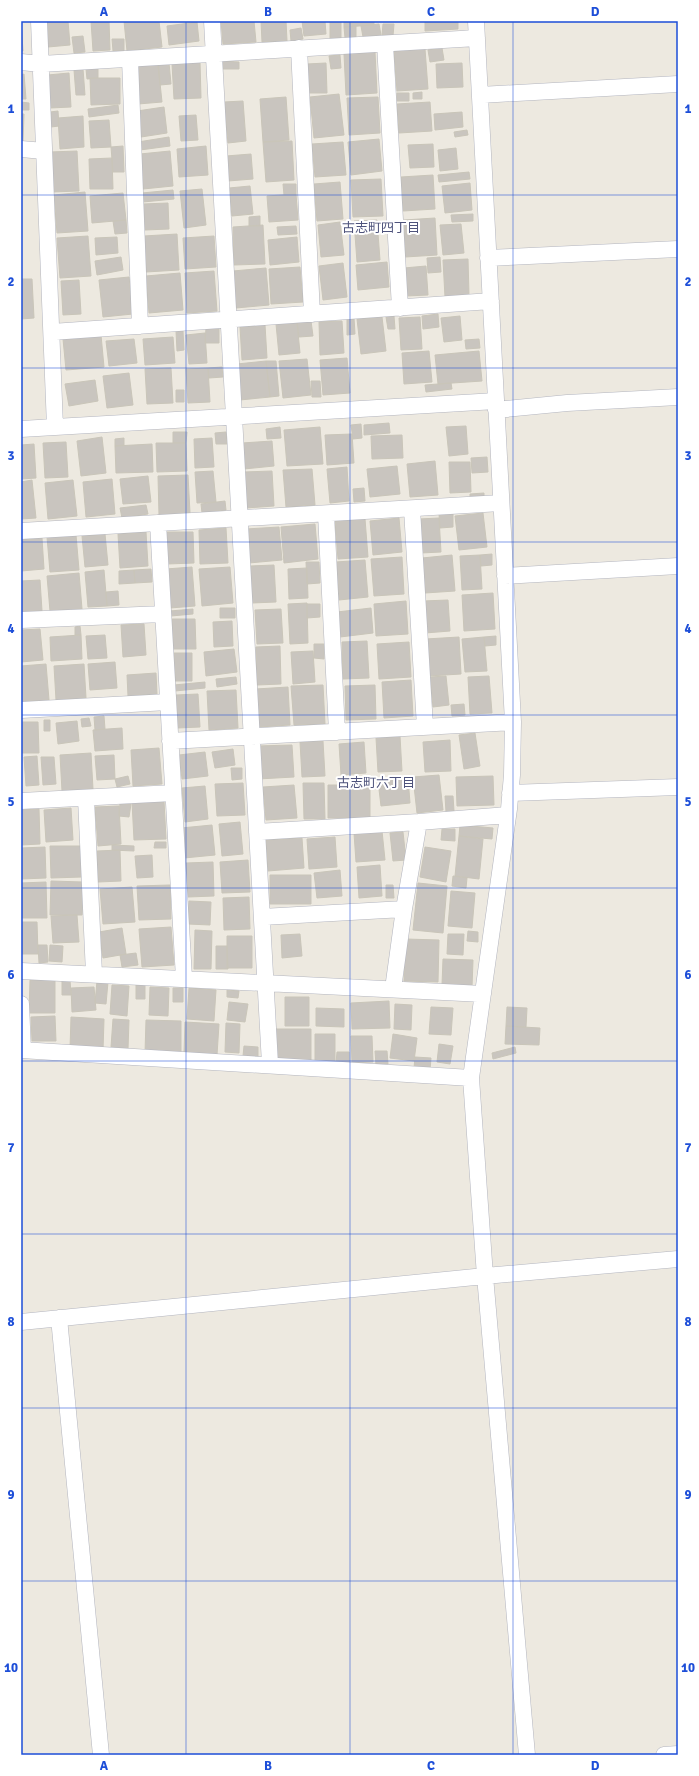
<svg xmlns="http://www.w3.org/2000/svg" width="699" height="1776" viewBox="0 0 699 1776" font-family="Signika,'Noto Sans JP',sans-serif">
<rect width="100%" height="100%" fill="#ede9e0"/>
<path fill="#c9c5bf" stroke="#c9c5b9" d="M21 21 23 51H21Z
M46 21H68L70 45 48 47Z
M91 21H109L110 50 93 51Z
M124 21H159L162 47 127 51Z
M221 21H254L256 42 223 44Z
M261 21H286L287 41 262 42Z
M302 21H325L326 34 304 36Z
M330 21H341V38L330 39Z
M344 21H374V25L344 27Z
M425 21H458V29L425 31Z
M197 22 199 41 169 45 167 26Z
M379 24 381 35 363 37 361 26Z
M383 24H394L393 36 382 35Z
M356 26V37L345 38 344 27Z
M301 28 303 39 291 41 290 30Z
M83 36 85 52 74 53 72 37Z
M112 39H124V51H113Z
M442 48 444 60 430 62 428 50Z
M425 49 428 89 397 91 394 51Z
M375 52 377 93 346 95 344 54Z
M340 55 341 68 331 69 329 56Z
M222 61 239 62V69H222Z
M200 62 201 98 174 99 172 64Z
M169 63 171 84 160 85 158 64Z
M326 63 327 93H308L307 64Z
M462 63 463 87 437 88 436 64Z
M158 64 162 102 138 104 134 66Z
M98 68V78L87 79 86 69Z
M83 69 85 95H76L74 70Z
M69 73 71 107 50 108 48 75Z
M24 74 26 99H21V75Z
M90 78H120V104L91 105Z
M422 92V99H413V93Z
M397 93H409V101H397Z
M339 94 344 135 314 138 310 97Z
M286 97 289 140 263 142 260 99Z
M378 97 380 133 349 135 347 98Z
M243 101 246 141 228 143 224 102Z
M21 102 29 103V110H21Z
M430 102 432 131 399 133 397 104Z
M118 105 119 113 89 117 88 109Z
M164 107 167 133 141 137 137 111Z
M58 111 59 126 51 127 50 112Z
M462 112 463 127 435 130 434 114Z
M21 114H24L23 141H21Z
M196 115 198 140 181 141 179 116Z
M83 116 84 147 60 149 58 118Z
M109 120 111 147 91 148 89 121Z
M467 130 468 135 455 137 454 132Z
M169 137 170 146 140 150 138 142Z
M379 139 382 171 351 175 348 142Z
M292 141 294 180 266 182 263 142Z
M343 142 346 175 315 177 312 144Z
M433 144 434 167 410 168 408 145Z
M123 146 124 172H113L111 147Z
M206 146 208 175 179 177 177 149Z
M456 148 458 169 440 171 438 150Z
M77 151 79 191 52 192 50 152Z
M170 151 173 186 143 189 140 154Z
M251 154 253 179 228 181 226 156Z
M112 158 113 189H90L89 159Z
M469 172 470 179 439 182 438 175Z
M433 175 435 209 403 211 401 177Z
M381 179 383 216 353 217 351 180Z
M340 182 343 219 317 221 314 184Z
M470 183 472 210 445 213 442 186Z
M283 184H296V194L284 195Z
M250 186 253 214 232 216 229 188Z
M202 189 206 225 184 228 180 191Z
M173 190 174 199 143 202 142 193Z
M85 192 88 231 57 233 54 195Z
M123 193 126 220 92 223 90 196Z
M296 194 298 220 269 222 267 196Z
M168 203 169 229 145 230 143 204Z
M473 214V221L452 222 451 215Z
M260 216V226H249V217Z
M435 218 437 255 405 257 404 220Z
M126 220 127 233 115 234 113 221Z
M377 220 380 260 357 262 354 221Z
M340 222 344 255 321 257 318 225Z
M461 224 464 253 443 255 440 225Z
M263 225 265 264 234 265 233 227Z
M296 226 297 234 278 235 277 227Z
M177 234 179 270 146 272 144 236Z
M88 236 91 276 60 278 57 238Z
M214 236 216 267 185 269 183 238Z
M117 237 118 253 96 255 95 238Z
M297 237 299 262 270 265 268 240Z
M121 257 123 270 97 275 95 261Z
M440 257 441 272 428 273 427 258Z
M468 259 469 295 445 297 443 260Z
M387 262 389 287 358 290 356 265Z
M343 263 347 297 323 300 319 266Z
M426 266 428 295 406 296 404 268Z
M300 267 303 302 271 304 269 269Z
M266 268 269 305 236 308 233 271Z
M214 271 217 311 187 313 185 273Z
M180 273 183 310 149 313 146 276Z
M129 277 133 314 103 317 99 280Z
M21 279H32L34 318 21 319Z
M79 280 81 314 63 315 61 281Z
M438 314 439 327 423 329 422 316Z
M394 316 395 329H388L386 317Z
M460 316 462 340 444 342 441 318Z
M382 317 386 351 361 354 357 319Z
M420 317 422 349 401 350 399 318Z
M354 318 355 334 347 335V319Z
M311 321 313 336 299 337 297 322Z
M342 321 344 353 320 355 319 322Z
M297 322 300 353 279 355 276 324Z
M265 325 267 358 242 360 240 327Z
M206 328 219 329V343H205Z
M176 331H183L184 350 177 351Z
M205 333 207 363 189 364 186 335Z
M101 335 104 367 66 370 63 339Z
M173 337 175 363 145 365 143 339Z
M134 339 137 363 109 366 106 341Z
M479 339 480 348 466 349 465 340Z
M429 351 432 382 404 384 402 353Z
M479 351 482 381 438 384 435 355Z
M347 358 350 393 323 395 320 360Z
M307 359 311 395 283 398 279 361Z
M266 361H276L279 396 270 397Z
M266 361 270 397 240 400 237 364Z
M222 367 223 377 209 378 208 368Z
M171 368 173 403 147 404 145 369Z
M208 368 210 402 188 403 186 369Z
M129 373 133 405 107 408 103 376Z
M95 380 98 401 69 406 65 384Z
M311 381H320L321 397H312Z
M451 383 452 389 426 392 425 385Z
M176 390H184V402H176Z
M389 423 390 433 364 435V425Z
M361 424 362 438 353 439 351 425Z
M466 426 468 454 449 456 446 427Z
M280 427 281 438 267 439 266 429Z
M320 427 323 464 287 466 284 430Z
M173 432H187L186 443H173Z
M226 432 227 444H216L215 433Z
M352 434 354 463 327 465 325 435Z
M402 435 403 458 372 459 371 436Z
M102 437 106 473 81 476 77 441Z
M124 438V445L115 446V439Z
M212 438 214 467 195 468 194 439Z
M272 441 274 466 244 469 242 443Z
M66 442 68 477 45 478 43 443Z
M156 443H186L187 471 157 472Z
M34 444 36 478 21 479V445Z
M152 444 153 472 116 473 115 446Z
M487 457 488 472 472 473 471 458Z
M435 461 438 495 410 497 407 464Z
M449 462H470L471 492 450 493Z
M397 466 400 494 370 497 367 469Z
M347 467 349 501 330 503 327 469Z
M312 469 315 505 286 507 283 470Z
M213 471 216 502 197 503 195 472Z
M272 471 274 506 246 508 244 472Z
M188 475 190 513 159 515 158 476Z
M148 476 151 502 123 504 120 479Z
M112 479 115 514 86 517 83 482Z
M32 480 36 518 21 519V482Z
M73 480 77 516 48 519 45 483Z
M364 488 365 501 354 502 353 489Z
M484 493V496L470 497V494Z
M225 501 226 510 202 513 201 504Z
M146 505 148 514 122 518 120 508Z
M483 513 487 547 459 550 455 516Z
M439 514H453V527L440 528Z
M399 518 402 552 373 555 370 521Z
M439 518 441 552 421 553 419 519Z
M365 519 368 557 338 559 335 521Z
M315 524 318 559 284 563 281 527Z
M279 527 282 560 249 563 246 529Z
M226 528 228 563 200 564 199 530Z
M146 532 148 566 120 568 118 534Z
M166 532H193L194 563 167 564Z
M105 534 108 565 85 567 82 536Z
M76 535 79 570 50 572 47 537Z
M42 538 44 569 21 571V540Z
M492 554V565L481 566 480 555Z
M452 555 455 591 425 593 422 558Z
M480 555 482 589 462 590 460 556Z
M402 557 404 594 374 596 371 559Z
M365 560 368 597 339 600 336 562Z
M306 562H319L320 583 307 584Z
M274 565 276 602 252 603 250 566Z
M192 567 195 606 170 608 166 569Z
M230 567 233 603 202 606 199 569Z
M307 568 308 598 289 599 288 569Z
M151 569 152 582 135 583 134 570Z
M104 570 107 606 88 607 85 572Z
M134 570 135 583 119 584V571Z
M79 573 82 609 50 611 47 576Z
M40 580 42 611 21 612V581Z
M118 591 119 605 107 606 106 592Z
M493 593 495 629 464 631 462 595Z
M448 600 450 631 425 633 423 601Z
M406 601 408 634 376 636 374 604Z
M307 603 308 643 290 644 288 604Z
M307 604H320V617L307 618Z
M220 608H235V618H220Z
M371 608 373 633 340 637 337 612Z
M193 609V614L171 616 170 611Z
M281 609 283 643 257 644 255 610Z
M172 619H195L196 649H173Z
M232 621 233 646 214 647 213 622Z
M144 624 146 655 123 657 121 625Z
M80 626 81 635H75V627Z
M40 629 43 660 21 662V630Z
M81 635 82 659 51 661 50 637Z
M105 635 107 658 88 659 86 636Z
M496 636V645L485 646 484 637Z
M459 637 461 674 428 676 426 639Z
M484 637 487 671 465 672 462 639Z
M367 641 369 678 343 679 342 642Z
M409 642 411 677 379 679 377 644Z
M314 644H324V659L314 658Z
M280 646 281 684 257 685 256 647Z
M234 649 237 672 206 676 204 652Z
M313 651 315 682 293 684 291 652Z
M174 653H192V681H175Z
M115 662 117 688 90 690 88 664Z
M46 664 49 700 21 702V666Z
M84 664 86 698 56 700 54 666Z
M156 673 157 694 128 696 127 675Z
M446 676 449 705 433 707 430 677Z
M489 676 492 713 470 714 468 677Z
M236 677 237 684 217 687 216 679Z
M411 680 413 716 384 718 382 682Z
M205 682V688L175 691 174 685Z
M323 685 325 724 294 725 291 686Z
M375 685 376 719 346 720 345 686Z
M288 687 290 725 259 727 256 689Z
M236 690 238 728 209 730 207 691Z
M198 694 200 727 177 728 176 695Z
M464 704 465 715 452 716 451 705Z
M104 716 105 729 95 730 94 717Z
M89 718 91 726 82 727 81 719Z
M44 720H50V731H44Z
M77 721 79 741 58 744 56 723Z
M21 722H38L39 753H22Z
M122 728 123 749 95 751 93 730Z
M475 733 480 766 464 769 459 735Z
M400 736 402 771 378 772 376 738Z
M450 740 451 771 425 772 423 742Z
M323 741 325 776 302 777 300 742Z
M364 742 366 773 341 775 339 744Z
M292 745 294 777 258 779 257 746Z
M159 748 162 784 133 786 131 750Z
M233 749 235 765 215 768 212 752Z
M205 752 208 776 182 779 179 755Z
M91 753 93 789 62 791 60 755Z
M114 755 115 779 97 780 95 756Z
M37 756 39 785 26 786 24 757Z
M41 757H54L56 784 43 785Z
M231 768H242V779L232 780Z
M439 775 443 810 417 813 413 777Z
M128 776 130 784 117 787 115 779Z
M493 776 494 805 457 806 456 777Z
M408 778 410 803 381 806 378 781Z
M243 783 245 815 217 816 215 784Z
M303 783H324L325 819H304Z
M294 785 297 818 266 820 263 787Z
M328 785H370V818H328Z
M205 786 208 819 185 822 182 788Z
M445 796H453L454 811 446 812Z
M164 801 166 839 134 840 132 802Z
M120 803 131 804 129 817 119 816Z
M119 806 121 844 98 846 95 807Z
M71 808 73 840 46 842 44 810Z
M39 809 40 844 21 845V810Z
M240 822 243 854 222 856 219 824Z
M212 825 215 855 184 858 181 828Z
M460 825 493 828 492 839 459 836Z
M442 829H455V841L441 840Z
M382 831 385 860 356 862 354 833Z
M403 832 406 860 393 861 390 833Z
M459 836 483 839 479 879 455 876Z
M335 837 337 867 309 869 307 839Z
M302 838 304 868 268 871 266 840Z
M155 842H166V848H154Z
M112 845 134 846V851L112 850Z
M50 846H81L82 877 51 878Z
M45 847 46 878 21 879V848Z
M425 847 451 851 446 882 420 877Z
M120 850 121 881 98 882 97 851Z
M152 855 153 877 137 878 135 856Z
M248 860 250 892 222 893 220 862Z
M213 862 214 896 188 897 186 863Z
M380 865 382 896 359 898 357 867Z
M340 870 342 896 317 898 314 873Z
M270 875H311V904H270Z
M453 876 467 878 466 888 452 886Z
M51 881 83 882 82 915H50Z
M46 882 47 918H21V883Z
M418 883 447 886 443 933 413 930Z
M170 885 171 919 139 920 137 886Z
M386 885H393L394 898H386Z
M132 887 135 922 103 924 100 889Z
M451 891 475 893 472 928 448 926Z
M249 897 250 929 224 930 223 898Z
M189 901 211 902 210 925 188 924Z
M77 915 79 942 53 943 51 916Z
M21 922H37L38 954H21Z
M171 927 174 965 142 967 139 929Z
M122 928 126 954 103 958 99 932Z
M195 930 212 931 211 969H194Z
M468 931 478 932V942L467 941Z
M300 934 302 956 282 958 281 935Z
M448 934H464L463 955 447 954Z
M227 936H252V968H227Z
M405 939 439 940 438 982 404 981Z
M38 945H47L48 962 39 963Z
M50 945 63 946 62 962 49 961Z
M216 946H227L228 969H216Z
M136 953 138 965 122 967 120 955Z
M443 959 473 960 472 987 442 985Z
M30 980H55V1013H29Z
M62 980H70L71 995H62Z
M97 981 108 982 106 1004 95 1003Z
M112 985 129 986 127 1016 110 1014Z
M136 985H145V999H136Z
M94 987 96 1010 72 1012 71 988Z
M150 987 169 988 168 1016 149 1015Z
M173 988H183V1002H173Z
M189 988 216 990 214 1021 187 1019Z
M227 990 239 991 238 998 227 997Z
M285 997H309V1026H285Z
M389 1001 390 1028 352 1029 351 1003Z
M229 1002 248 1004 245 1022 227 1020Z
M395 1004 412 1005 411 1030 394 1029Z
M431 1007 453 1008 451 1035 429 1034Z
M507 1007 527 1008 526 1027 506 1026Z
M316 1008 344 1009V1027L316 1026Z
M55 1016 56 1041H32L31 1017Z
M71 1017 104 1019 103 1050 70 1049Z
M113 1019 129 1020 128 1049 111 1047Z
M146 1020 181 1021V1054L145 1053Z
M185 1022 219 1024 217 1055 184 1054Z
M226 1023 240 1024 239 1053 225 1052Z
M506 1026 540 1028 539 1045 505 1044Z
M274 1029H311V1061L275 1060Z
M315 1034H335V1062H315Z
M393 1034 417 1038 414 1061 390 1058Z
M351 1036H372L373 1062 352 1063Z
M439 1044 453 1046 450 1064 437 1062Z
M244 1046 258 1047V1057L243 1056Z
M515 1047 516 1053 493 1059 492 1053Z
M375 1051H387L388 1064 376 1065Z
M337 1052H349V1063H336Z
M415 1057 431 1058 430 1070 414 1068Z"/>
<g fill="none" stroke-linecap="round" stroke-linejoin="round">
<g stroke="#b3b5bf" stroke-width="17">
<path id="minor" d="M39 21 55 427
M212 21 270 1064
M476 21 513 722 512 775 509 809 471 1078 485 1276 527 1755
M385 44 400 308
M299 48 312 314
M130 59 140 326
M21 62 41 64 477 38
M480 95 678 84
M21 149 44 151
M488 258 678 249
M52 332 491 301
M496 410 567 403 678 397
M21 429 496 401
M412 509 425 727
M326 514 337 732
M158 523 184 978
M21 531 501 503
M505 576 678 566
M21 620 163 614
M21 710 168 702
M170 741 513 722
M510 793 678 787
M86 798 94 974
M21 801 173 793
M419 822 508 815
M257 832 419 822 404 909
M262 917 404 909 393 989
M21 971 483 994
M21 1004 23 1050
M21 1050 471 1078
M59 1318 101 1755
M21 1322 485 1276 678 1259
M664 1755 678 1754"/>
</g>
<use href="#minor" stroke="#fff" stroke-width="16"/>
</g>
<path fill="none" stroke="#1d4ed8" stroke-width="1" stroke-opacity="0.55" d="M186 21V1755M350 21V1755M513 21V1755M21 195H678M21 368H678M21 542H678M21 715H678M21 888H678M21 1061H678M21 1234H678M21 1408H678M21 1581H678"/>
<g text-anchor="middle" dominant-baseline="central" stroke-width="4" stroke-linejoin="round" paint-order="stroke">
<g font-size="13" fill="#4e537c" stroke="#fff">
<text x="381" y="228">古志町四丁目</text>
<text x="376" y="783">古志町六丁目</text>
</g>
</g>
<rect width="699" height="1776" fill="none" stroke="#ffffff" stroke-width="44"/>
<rect x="22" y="22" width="655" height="1732" fill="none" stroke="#1d4ed8" stroke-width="1.5"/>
<g font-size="13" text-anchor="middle" font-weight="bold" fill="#1d4ed8">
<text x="104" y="16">A</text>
<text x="268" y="16">B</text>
<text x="431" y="16">C</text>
<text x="595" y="16">D</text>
<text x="11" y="113">1</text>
<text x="688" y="113">1</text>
<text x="11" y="286">2</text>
<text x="688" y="286">2</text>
<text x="11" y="460">3</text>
<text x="688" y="460">3</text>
<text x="11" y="633">4</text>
<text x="688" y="633">4</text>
<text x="11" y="806">5</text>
<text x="688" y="806">5</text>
<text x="11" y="979">6</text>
<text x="688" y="979">6</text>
<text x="11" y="1152">7</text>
<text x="688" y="1152">7</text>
<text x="11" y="1326">8</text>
<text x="688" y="1326">8</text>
<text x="11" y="1499">9</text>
<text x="688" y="1499">9</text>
<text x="11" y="1672">10</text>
<text x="688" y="1672">10</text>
<text x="104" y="1770">A</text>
<text x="268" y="1770">B</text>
<text x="431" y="1770">C</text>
<text x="595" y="1770">D</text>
</g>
</svg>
